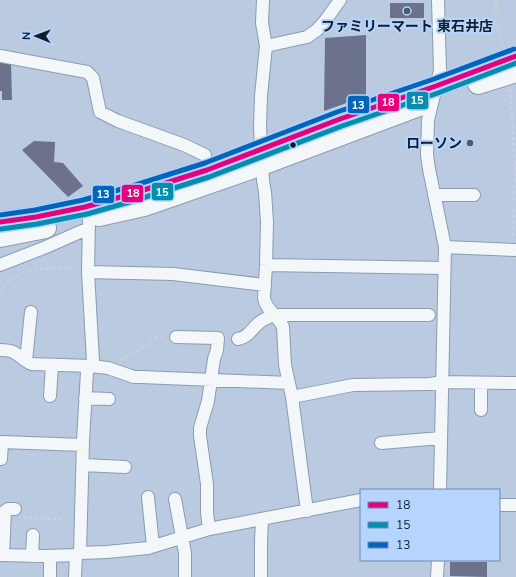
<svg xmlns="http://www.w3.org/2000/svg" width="516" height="577" viewBox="0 0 516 577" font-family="'Nunito Sans','Noto Sans JP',sans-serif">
<rect width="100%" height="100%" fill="#b9cae1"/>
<path fill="#6c718c" d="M390 3H424V18H390Z
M366 35V96L324 111 325 38Z
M0 59 11 64 12 100H2V91H0Z
M34 141 55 142 54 162 63 163 83 186 68 197 22 150Z
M450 562H487V577L450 576Z"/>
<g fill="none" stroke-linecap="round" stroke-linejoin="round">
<g stroke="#8e9bac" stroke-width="14">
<path id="minor" d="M263 0 262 23 266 46 261 96 260 127 263 181 265 192 267 222 266 265 264 298C266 311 279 316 283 327L285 365 292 397 307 511
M438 0 440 70 428 120 427 155 429 169 445 247 440 490
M266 46 307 37 317 30 325 21 340 0
M0 56 87 72 93 78 100 112 118 121 184 145 205 155
M434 195H474
M445 247 516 250
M0 265 46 247 89 228
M266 265 444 268
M88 272 173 274 265 285
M176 337 218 338 217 350 214 359 208 401 200 428V436L207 484V512L209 529
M238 339C249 337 251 329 260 322 264 319 269 317 274 315H429
M0 350C4 350 9 350 13 352 20 355 25 362 32 364L91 366 108 368 134 377H141L289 383
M26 361 31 312
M50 396 52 365
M292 397 353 385 430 384 442 382 516 383
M85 398 109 399
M481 410V383
M381 443 441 438
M1 459 2 442 83 445
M83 465 125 467
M148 497 153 546
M175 499 185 553V577
M499 505H516
M80 553 83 441 87 372 93 361 88 272 89 218 85 207
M0 555 45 556 76 555 80 553 107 552 148 548 209 529 361 500
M3 555 5 511 8 509H15
M32 556 33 535
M50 577V556
M75 577 76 555
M261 577V541L262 520
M437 577 438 560"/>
</g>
<g stroke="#8e9bac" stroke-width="22">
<path id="trunk" d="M478 84 516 72
M99 216 144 206 262 165 422 105
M0 222 36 217 85 207 131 194 207 170 340 119 436 86 516 56
M0 237 46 228"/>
</g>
<path stroke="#cdd2da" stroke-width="2" stroke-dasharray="3 3" stroke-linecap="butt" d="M496 0V24L500 37 503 45
M510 89 515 166 513 239
M0 292C13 267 52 267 77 268
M119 360 136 352 158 336 166 337
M23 517 70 520"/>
<use href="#minor" stroke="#f4f7fa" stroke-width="12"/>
<use href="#trunk" stroke="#f4f7fa" stroke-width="20"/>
<g stroke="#b5d4ff" stroke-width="8">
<path id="bus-1" d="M0 222 36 217 85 207 131 194 207 170 340 119 436 86 516 56"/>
</g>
<g stroke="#b5d4ff" stroke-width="8">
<path id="bus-2" d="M1 229 37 224 87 214 133 201 209 177 342 126 438 93 516 63"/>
</g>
<g stroke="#b5d4ff" stroke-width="8">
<path id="bus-3" d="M0 215 35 210 83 200 129 187 205 163 337 112 434 79 514 49"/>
</g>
<use href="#bus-1" stroke="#e5007d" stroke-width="5"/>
<use href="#bus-2" stroke="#038dae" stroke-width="5"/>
<use href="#bus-3" stroke="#0065bd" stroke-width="5"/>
</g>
<g fill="#4c596b" stroke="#b5d4ff" stroke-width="1.5">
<circle cx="407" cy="11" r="4"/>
<circle cx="470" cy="143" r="4"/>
</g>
<circle fill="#111c2c" stroke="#b5d4ff" stroke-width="1.5" cx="293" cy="145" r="3.5"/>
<g text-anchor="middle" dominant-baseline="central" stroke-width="4" stroke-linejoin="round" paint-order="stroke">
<g font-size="14" font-weight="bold" fill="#111c2c" stroke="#b5d4ff">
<text x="407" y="26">ファミリーマート 東石井店</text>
<text x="462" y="143" text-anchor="end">ローソン</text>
</g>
</g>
<g stroke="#b5d4ff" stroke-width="1.5">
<rect x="406" y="91" width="23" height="19" rx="4" fill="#038dae"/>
<rect x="377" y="93" width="23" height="19" rx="4" fill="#e5007d"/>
<rect x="347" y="95" width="23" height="19" rx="4" fill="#0065bd"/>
<rect x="151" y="182" width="23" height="19" rx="4" fill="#038dae"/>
<rect x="121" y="184" width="23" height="19" rx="4" fill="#e5007d"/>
<rect x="92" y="185" width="23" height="19" rx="4" fill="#0065bd"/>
</g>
<g font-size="11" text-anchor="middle" font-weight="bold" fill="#fff">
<text x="417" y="104">15</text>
<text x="388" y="106">18</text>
<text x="358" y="109">13</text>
<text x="162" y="196">15</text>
<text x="133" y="197">18</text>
<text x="103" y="198">13</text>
</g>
<rect x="360" y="489" width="140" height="72" fill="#b5d4ff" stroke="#738aab"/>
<rect x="368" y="502" width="20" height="6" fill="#e5007d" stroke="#738aab"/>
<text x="396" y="509" font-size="12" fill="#111c2c">18</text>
<rect x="368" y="522" width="20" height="6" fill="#038dae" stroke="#738aab"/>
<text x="396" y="529" font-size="12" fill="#111c2c">15</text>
<rect x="368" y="542" width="20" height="6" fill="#0065bd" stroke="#738aab"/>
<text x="396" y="549" font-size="12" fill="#111c2c">13</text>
<g transform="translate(36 36) rotate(271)" stroke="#b5d4ff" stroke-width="3" paint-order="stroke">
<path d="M0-3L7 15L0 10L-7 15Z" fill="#111c2c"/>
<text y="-6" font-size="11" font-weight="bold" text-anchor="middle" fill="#111c2c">N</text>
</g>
</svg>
